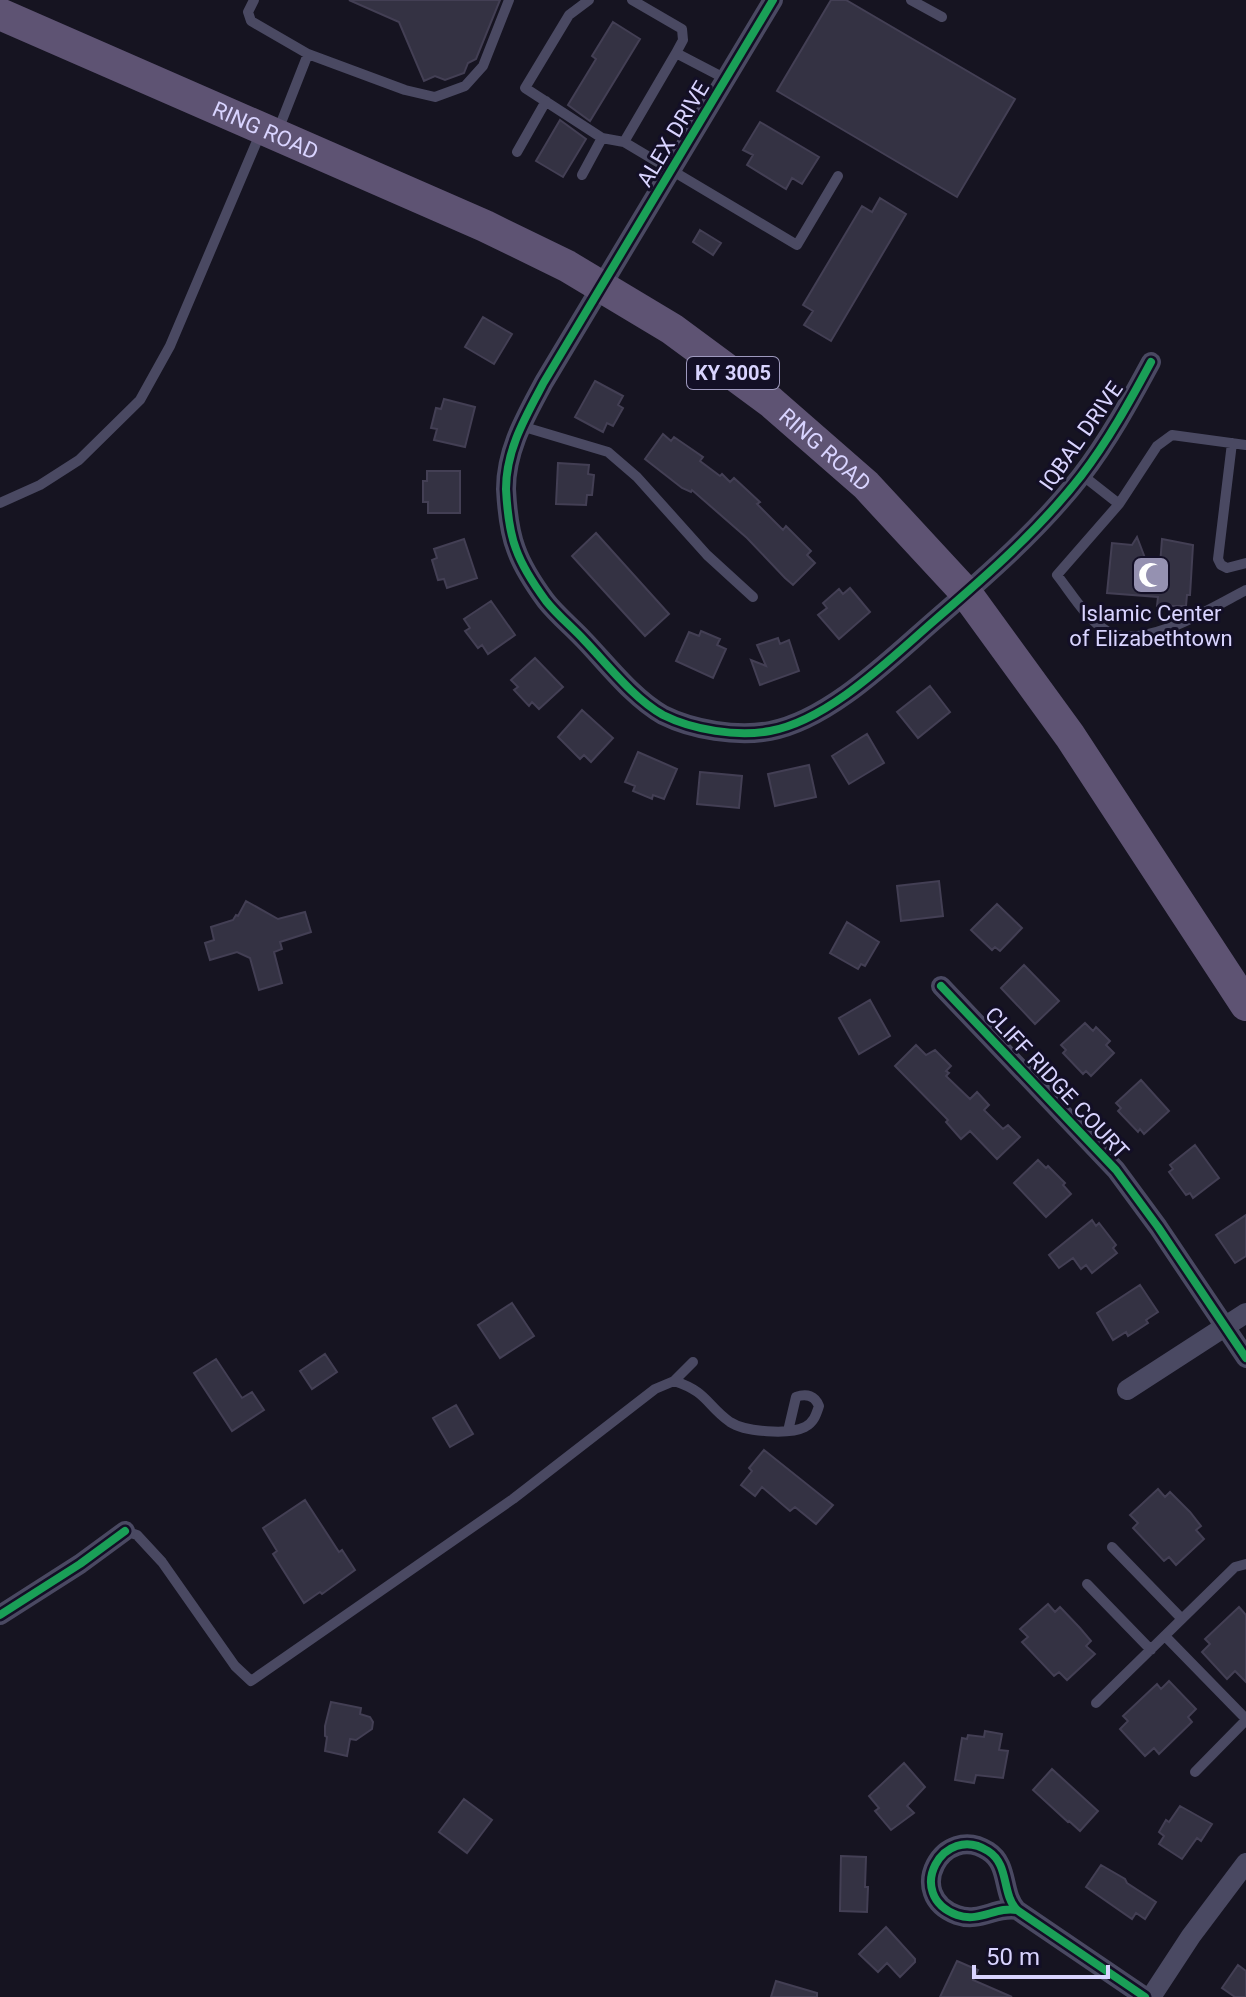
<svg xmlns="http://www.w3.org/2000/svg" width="1246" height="1997" viewBox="0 0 1246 1997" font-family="Roboto,sans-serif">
<rect width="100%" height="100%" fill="#161421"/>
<path fill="#343243" stroke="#433f54" stroke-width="2" d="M349 0H500L476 59 468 63 464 73 445 80 435 76 424 81 399 22Z
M831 0H846L1015 99 957 197 777 91Z
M613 22 640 39 590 121 568 105 596 59 592 56Z
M560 120 586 139 563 177 536 161Z
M760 122 819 157 802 184 792 178 786 189 747 165 753 155 743 150Z
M880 198 906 214 831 341 804 325 813 311 803 305 862 206 872 212Z
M700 230 721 243 713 255 693 242Z
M483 317 512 334 494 364 465 347Z
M595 381 623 396 618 405 623 408 613 426 607 423 603 432 575 417Z
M444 399 475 407 465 447 434 440 437 429 431 428 436 408 441 409Z
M663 434 671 441 674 437 703 457 700 461 720 476 722 474 730 482 734 478 760 502 757 504 783 530 786 526 811 551 807 555 815 563 793 585 785 578 747 538 692 490 691 492 682 488 645 459Z
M558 463 589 465 588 474 594 475 592 495H587L586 505 556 504Z
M427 471H460V513H428V502H423V481H427Z
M596 533 669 614 645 636 572 556Z
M1137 537 1158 592 1162 539 1193 545 1190 595H1187L1186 606H1157L1158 597 1107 593 1112 543 1132 545Z
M464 539 477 578 447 588 444 579 438 580 432 560 437 558 434 549Z
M850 588 870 612 839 639 818 615 827 608 823 603 839 589 843 594Z
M491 601 515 635 488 654 482 645 478 648 465 631 470 628 464 619Z
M701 631 720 639 717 645 726 649 713 678 676 661 689 632 699 636Z
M778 638 780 644 789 640 799 671 760 685 751 660 766 666 757 645Z
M535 658 563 687 539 709 532 702 529 706 514 690 518 687 511 680Z
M930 686 950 712 918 738 897 712Z
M582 710 613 738 591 762 584 755 580 759 558 737Z
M867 734 884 763 849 784 832 756Z
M638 752 677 769 664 799 653 795 652 799 633 791 635 786 625 782Z
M809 765 816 797 775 806 768 774Z
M700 772 742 776 739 808 697 804Z
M939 881 943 916 901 921 897 886Z
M246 901 278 919 305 912 311 932 280 942 282 949 274 952 282 983 259 990 250 958 237 952 210 960 205 943 214 940 211 927 233 920 236 915 238 916Z
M997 904 1022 928 1000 951 995 947 992 950 971 930Z
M847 922 879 942 865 966 861 964 858 969 830 953Z
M1024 965 1059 1001 1035 1024 1001 988Z
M870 1000 890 1036 859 1054 839 1018Z
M1085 1023 1093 1031 1096 1027 1110 1041 1106 1045 1114 1053 1091 1076 1086 1071 1083 1074 1063 1053 1066 1050 1061 1045Z
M916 1045 926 1055 935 1050 951 1066 946 1071 949 1073 946 1076 970 1099 977 1092 989 1105 984 1110 1003 1129 1008 1125 1020 1137 997 1159 970 1131 961 1139 946 1122 948 1120 895 1066Z
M1141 1080 1169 1111 1144 1134 1140 1129 1138 1132 1118 1111 1121 1108 1116 1103Z
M1195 1145 1219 1178 1193 1198 1190 1193 1186 1195 1169 1172 1173 1169 1170 1165Z
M1038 1160 1046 1168 1048 1166 1065 1183 1063 1185 1071 1194 1046 1217 1014 1183Z
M1246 1215V1256L1235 1263 1216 1235Z
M1092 1220 1096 1226 1099 1223 1116 1245 1113 1248 1117 1253 1092 1273 1086 1265 1081 1269 1073 1258 1059 1268 1049 1255Z
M1140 1285 1158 1312 1146 1320 1148 1323 1128 1336 1126 1332 1113 1340 1097 1313Z
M512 1303 534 1336 500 1358 478 1325Z
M325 1354 337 1372 312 1389 300 1371Z
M216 1359 242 1398 252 1392 264 1410 232 1431 194 1373Z
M456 1405 473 1434 450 1447 433 1418Z
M764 1450 833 1505 816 1524 795 1507 790 1511 762 1487 755 1496 741 1485 752 1471 749 1468Z
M1158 1489 1165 1497 1170 1492 1190 1512 1201 1526 1196 1530 1204 1539 1176 1565 1169 1557 1164 1561 1133 1528 1138 1523 1130 1515Z
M305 1500 339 1552 342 1550 355 1570 322 1594 320 1592 304 1603 273 1554 277 1551 263 1528Z
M1048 1604 1055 1612 1060 1607 1080 1628 1091 1641 1086 1646 1095 1654 1067 1680 1059 1672 1054 1676 1022 1642 1028 1637 1020 1629Z
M1239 1607 1246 1615V1682L1235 1671 1227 1679 1202 1652 1210 1644 1205 1639Z
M1169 1681 1196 1709 1188 1717 1192 1722 1159 1754 1154 1748 1145 1756 1120 1729 1128 1721 1123 1716 1157 1684 1161 1689Z
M331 1702 361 1708 360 1714 370 1717 373 1722 372 1729 356 1740 350 1739 347 1756 325 1751 327 1737 325 1736V1726Z
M985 1731 1002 1734 999 1750 1008 1751 1003 1778 976 1775 974 1783 955 1780 962 1738 967 1739 968 1735 984 1737Z
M904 1763 925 1787 907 1806 914 1813 891 1830 875 1811 879 1808 869 1796Z
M1052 1769 1098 1811 1080 1831 1069 1821 1068 1822 1033 1790Z
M464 1799 492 1820 467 1853 439 1832Z
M1180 1806 1212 1824 1201 1841 1197 1838 1182 1859 1159 1844 1164 1836 1159 1832 1166 1820 1169 1822Z
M841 1856 866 1857 865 1887H868L867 1912 840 1911Z
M1101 1865 1125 1879 1127 1883 1156 1902 1145 1919 1136 1913 1132 1919 1086 1887Z
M886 1927 915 1959V1962L900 1977 887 1963 878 1972 859 1954Z
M957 1961 978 1970 973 1980 1012 1997H940Z
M1238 1965 1246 1971V1997H1235L1222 1988Z
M776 1981 817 1993V1997H771Z"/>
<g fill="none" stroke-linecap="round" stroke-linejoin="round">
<path stroke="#4a4962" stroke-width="10" d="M254 0 248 12 251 21 308 54 277 133
M589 0 569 15 525 88 602 138 624 142 797 245 838 176
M632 0 682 29 683 40 676 53 726 79
M911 0 942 17
M308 54 405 90 435 97 465 86 483 66 509 0
M624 142 676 53
M517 152 546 101
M582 175 602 138
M521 426 608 452 637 477 707 555 753 597
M1232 443 1218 559 1221 565 1227 568 1246 563
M1082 475 1119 504 1057 575C1072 594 1086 619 1107 631 1142 652 1213 607 1246 590
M0 503 40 485 79 460 140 400 170 346 260 134
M1119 504 1157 446 1172 435 1246 445
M674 1381C708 1392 706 1405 730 1422 745 1432 789 1435 805 1427 814 1422 816 1415 819 1406 815 1396 807 1393 796 1397L788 1431
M125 1531 137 1535 162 1562 235 1666 251 1681 513 1499 655 1389 674 1381 693 1362
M1112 1547 1182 1619
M1087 1584 1151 1650
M1165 1636 1246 1719
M1096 1703 1235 1567 1246 1564
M1195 1772 1246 1720"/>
<path stroke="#4a4962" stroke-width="20" d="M773 0 544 382C526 416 506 449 506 489 507 508 509 531 516 549 522 566 535 586 546 601 557 615 572 627 584 640 608 665 633 698 663 715 693 730 737 737 770 731 829 720 890 659 935 620 986 576 1039 530 1081 476 1108 441 1130 401 1151 362
M941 986 1116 1170 1158 1227 1246 1358
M1127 1390 1246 1313
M0 1615 80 1564 125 1531
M1017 1910C996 1906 980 1923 957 1915 903 1895 943 1822 988 1851 1010 1865 1001 1893 1017 1910L1145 1997
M1151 1997 1191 1936 1246 1863"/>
<path stroke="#5e5373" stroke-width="32" id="s1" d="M0 14 485 226 567 266 672 329 771 402 866 485 966 593 1070 736 1246 1005"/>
<g stroke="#130f26" stroke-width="13">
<path id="cycleway" d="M773 0 544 382C526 416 506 449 506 489 507 508 509 531 516 549 522 566 535 586 546 601 557 615 572 627 584 640 608 665 633 698 663 715 693 730 737 737 770 731 829 720 890 659 935 620 986 576 1039 530 1081 476 1108 441 1130 401 1151 362
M941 986 1116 1170 1158 1227 1246 1358
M0 1615 80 1564 125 1531
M1017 1910C996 1906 980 1923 957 1915 903 1895 943 1822 988 1851 1010 1865 1001 1893 1017 1910L1145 1997"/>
</g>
<use href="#cycleway" stroke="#1a9f57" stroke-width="8"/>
</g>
<defs>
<g id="mosque-square" transform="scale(2)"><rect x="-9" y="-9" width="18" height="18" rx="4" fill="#9591b1" stroke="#130f26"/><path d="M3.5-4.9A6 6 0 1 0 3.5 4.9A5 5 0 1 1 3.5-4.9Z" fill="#fff"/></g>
</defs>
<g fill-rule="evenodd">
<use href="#mosque-square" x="1151" y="575"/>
</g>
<g text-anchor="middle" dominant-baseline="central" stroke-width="6" stroke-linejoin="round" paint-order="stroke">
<rect fill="#130f26" stroke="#9e99be" stroke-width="2" x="687" y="357" width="92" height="32" rx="6"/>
<g font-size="20" font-weight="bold" fill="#d9d4ff">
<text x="733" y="373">KY 3005</text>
</g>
<g font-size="22" fill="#d9d4ff" stroke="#130f26">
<text stroke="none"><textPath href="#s1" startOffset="290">RING ROAD</textPath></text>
<text transform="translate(673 134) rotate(-59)">ALEX DRIVE</text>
<text transform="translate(1081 436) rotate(-55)">IQBAL DRIVE</text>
<text stroke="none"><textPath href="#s1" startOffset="938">RING ROAD</textPath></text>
<text transform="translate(1057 1083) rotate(47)">CLIFF RIDGE COURT</text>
</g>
<g font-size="22" fill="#d9d4ff" stroke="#130f26">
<text x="1151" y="613">Islamic Center<tspan x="1151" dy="25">of Elizabethtown</tspan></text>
</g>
</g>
<path d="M974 1965v12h134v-12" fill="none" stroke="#d9d4ff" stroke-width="4"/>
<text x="986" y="1965" font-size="24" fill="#d9d4ff" stroke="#130f26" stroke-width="6" paint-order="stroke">50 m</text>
</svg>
